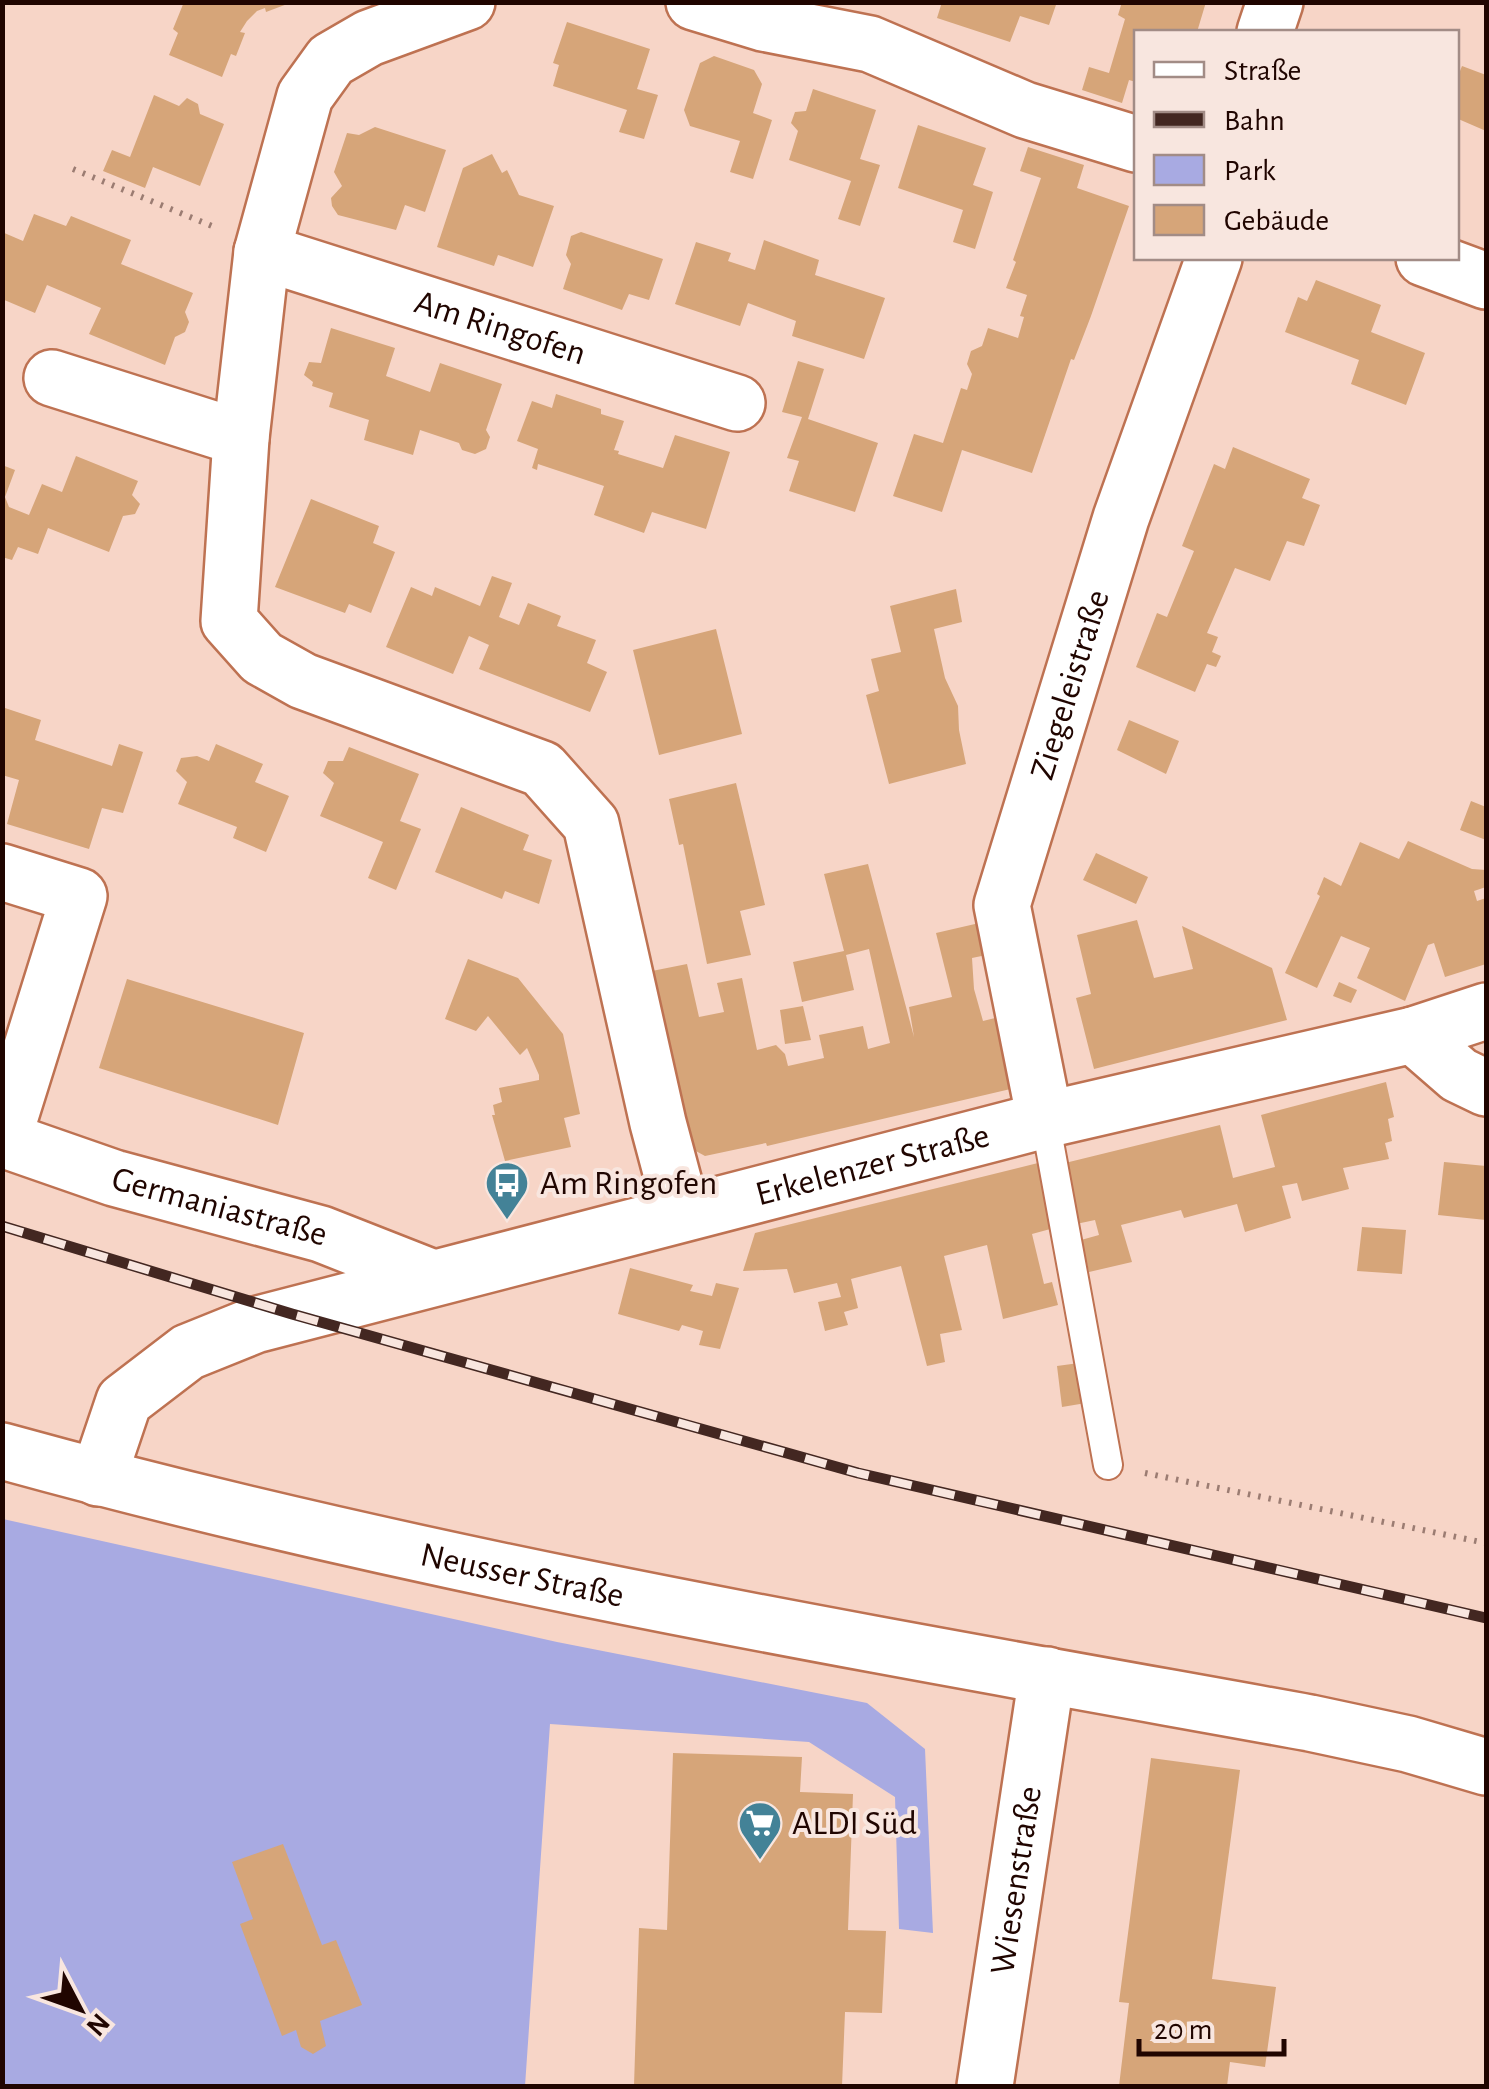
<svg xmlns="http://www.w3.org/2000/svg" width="1489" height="2089" viewBox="0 0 1489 2089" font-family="'Alegreya Sans',sans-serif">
<rect width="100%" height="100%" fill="#f7d5c7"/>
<path fill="#a8aae2" d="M3 1519 557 1642 867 1703 925 1749 933 1933 899 1929 895 1797 809 1742 550 1724 525 2086H3Z"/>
<path fill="#d6a579" d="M184 2H289L290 3 266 12 265 8 257 11 247 21 240 32 245 33 236 56 231 54 222 77 169 55 178 33 173 29Z
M942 2H1057L1049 25 1020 16 1010 42 937 18Z
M1122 2H1206L1197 32H1136V82L1129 80 1122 103 1082 90 1089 67 1109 73 1125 19 1118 15Z
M567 22 650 49 637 89 658 95 644 139 619 132 627 110 553 86 559 65 553 63Z
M714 56 754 70 762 84 753 113 772 120 753 179 730 172 740 141 690 126 684 110 700 63Z
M1462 66 1486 75V131L1456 118V81Z
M813 89 876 110 860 159 880 165 860 226 838 219 851 181 789 160 798 131 791 123 795 112 806 111Z
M154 95 179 106 187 98 198 104 200 114 224 124 200 186 153 167 145 188 103 171 112 150 130 157Z
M918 125 986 148 973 185 993 192 975 249 953 242 963 210 898 188Z
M375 127 446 150 425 212 405 205 396 230 338 215 332 206 331 198 342 186 334 172 347 133 359 135Z
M1028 147 1084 165 1077 188 1129 206 1091 316 1074 360 1071 359 1032 473 962 450 942 512 893 496 914 434 943 443 961 388 967 390 972 374 967 364 971 351 982 346 988 328 1018 338 1024 317 1020 316 1027 295 1006 288 1016 262 1013 260 1041 178 1020 171Z
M492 154 502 173 507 170 519 195 554 206 533 267 498 255 494 266 437 247 463 168Z
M34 214 66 226 71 216 131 240 121 264 193 293 185 312 189 322 185 332 175 337 165 365 89 334 101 308 73 296 47 285 35 313 2 299V232L23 241Z
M581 232 663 259 649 300 629 294 622 310 563 289 571 264 566 255 571 236Z
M764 240 819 260 815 275 885 298 864 359 792 336 796 321 748 303 740 326 675 304 696 242 731 253 728 261 755 270Z
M1316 280 1381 305 1371 332 1425 353 1406 405 1351 384 1359 360 1285 332 1298 297 1307 301Z
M331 328 395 348 386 376 430 392 440 363 502 384 486 430 490 437 486 449 475 454 462 450 459 443 420 430 413 455 364 440 369 420 329 407 333 393 312 386 313 382 304 375 309 362 321 363Z
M798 361 824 369 808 419 878 443 855 512 789 491 799 461 787 458 802 417 782 412Z
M556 394 601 409V414L624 421 614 450 619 451 618 454 663 468 675 435 730 452 706 529 652 512 644 533 594 515 604 486 538 464 537 470 532 468 538 449 517 441 532 401 552 408Z
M1233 447 1310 479 1302 498 1320 505 1304 546 1287 541 1270 581 1235 568 1207 633 1218 637 1212 652 1221 656 1216 667 1207 664 1195 692 1136 667 1157 613 1167 617 1194 551 1182 546 1214 464 1225 469Z
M76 456 138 481 132 495 140 504 135 514 123 516 109 552 48 528 38 554 18 547 12 560 2 557V465L15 470 5 497 9 507 29 515 42 484 62 492Z
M311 499 379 526 373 543 395 552 371 613 349 604 345 613 275 587Z
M492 576 512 583 499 617 519 625 528 603 561 616 557 626 596 640 587 663 607 672 590 712 479 669 489 645 469 636 453 674 386 647 411 587 432 596 435 587 480 606Z
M956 589 962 622 934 629 945 678 958 706 959 730 966 764 889 784 866 695 879 691 871 659 901 652 890 606Z
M716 629 742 734 659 755 633 650Z
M2 707 41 720 35 740 112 766 119 744 143 752 123 813 102 808 89 849 7 824 19 780 2 775Z
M1129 720 1179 741 1166 774 1117 750Z
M216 744 263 764 255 782 289 796 266 852 233 838 237 827 178 804 187 782 176 771 181 758 197 756 209 761Z
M349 747 419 774 400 821 421 829 396 890 368 878 383 842 320 816 334 783 323 773 328 761H343Z
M736 783 765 905 740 911 751 955 707 964 683 844 679 845 669 799Z
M1471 801 1486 807V840L1460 830Z
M461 807 529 835 523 850 552 860 539 904 505 891 502 899 435 872Z
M1408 841 1472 869 1486 870V887L1474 891 1477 901 1486 898V964L1445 977 1434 943 1428 945 1405 1001 1357 978 1370 948 1341 936 1317 988 1285 973 1320 896 1317 894 1324 877 1341 886 1360 842 1399 859Z
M1096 853 1148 877 1136 904 1083 880Z
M868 864 914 1037 909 1007 952 997 936 933 988 921 996 953 972 958 974 989 983 1021 1011 1014 1028 1085 767 1146 766 1143 705 1156 694 1150 689 1129H686L652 971 687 964 699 1017 724 1012 717 983 742 978 757 1050 776 1045 785 1054 788 1066 824 1058 819 1035 863 1026 868 1049 890 1043 869 949 846 955 854 990 802 1002 793 962 844 951 824 874Z
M1137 920 1154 978 1193 969 1182 926 1272 968 1287 1020 1094 1069 1076 998 1091 994 1077 935Z
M468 959 518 978 563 1034 580 1114 564 1118 571 1147 505 1161 492 1115H495L493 1105 502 1102 499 1088 539 1080V1075L527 1048 520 1055 488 1016 476 1031 445 1019Z
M127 979 304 1033 278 1125 99 1068Z
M1339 982 1357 990 1351 1003 1333 996Z
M803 1006 811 1040 785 1044 780 1010Z
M1386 1082 1394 1117 1388 1119 1392 1141 1385 1143 1389 1159 1343 1168 1349 1189 1302 1201 1297 1183 1282 1186 1291 1218 1245 1232 1237 1204 1184 1218 1181 1210 1121 1225 1132 1262 1089 1272 1081 1240 1099 1235 1095 1220 1076 1224 1061 1164 1220 1125 1233 1178 1275 1167 1261 1115Z
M1444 1162 1486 1166V1220L1438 1215Z
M1038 1163 1054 1228 1032 1234 1044 1284 1052 1282 1058 1305 1003 1319 987 1245 944 1256 962 1330 940 1334 945 1362 927 1366 901 1266 851 1279 858 1308 844 1312 848 1325 825 1331 818 1302 841 1297 837 1283 794 1293 787 1269 743 1271 755 1233Z
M1362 1227 1406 1230 1402 1274 1357 1271Z
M630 1268 693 1285 690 1291 712 1296 716 1283 739 1288 720 1349 699 1345 703 1331 682 1325 679 1331 618 1314Z
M1079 1363 1086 1403 1062 1407 1057 1366Z
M673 1753 802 1757 800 1792 853 1794 848 1930 886 1931 882 2013 845 2012 842 2086H634L639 1928 667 1930Z
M1151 1758 1240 1770 1212 1979 1276 1987 1265 2067 1230 2062 1227 2086H1119L1129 2003 1119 2002Z
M283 1844 322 1945 336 1940 362 2005 320 2021 326 2046 313 2054 301 2047 296 2030 282 2036 240 1924 253 1919 232 1862Z"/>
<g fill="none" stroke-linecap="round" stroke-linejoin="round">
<g stroke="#be7252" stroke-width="32">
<path id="service" d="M1045 1120 1108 1465"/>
</g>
<g stroke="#be7252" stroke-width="60">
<g id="minor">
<path d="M467 2 369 38 331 60 305 96 262 252 241 438 229 621 262 658 303 681 542 769 591 824 658 1123 682 1213"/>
<path d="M694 2 763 23 870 44 1025 110 1136 144"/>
<path d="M1265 32 1275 2"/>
<path id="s1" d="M262 252 737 403"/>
<path d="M1424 258 1486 281"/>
<path d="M52 378 241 438"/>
<path d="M2 872 79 896 3 1139"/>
<path d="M1413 1035 1459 1075 1486 1088"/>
<path id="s2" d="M1045 1120 1002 905 1121 518 1214 258"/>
<path id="s3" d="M2 1139 114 1178 321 1234 433 1278"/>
<path id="s4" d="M98 1478 124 1401 188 1352 255 1325 1045 1120 1413 1035 1486 1011"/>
<path id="s5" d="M985 2086 1047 1675"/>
</g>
</g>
<g stroke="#be7252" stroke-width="60">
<g id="tertiary">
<path id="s6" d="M2 1451C432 1570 873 1644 1310 1723L1408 1744 1486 1767"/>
</g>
</g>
<path stroke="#9b7c72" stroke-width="6" stroke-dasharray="2.5 8" stroke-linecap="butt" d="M73 169 217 228
M1145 1473 1486 1543"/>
<use href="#service" stroke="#fff" stroke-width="28"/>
<use href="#minor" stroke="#fff" stroke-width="55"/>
<use href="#tertiary" stroke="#fff" stroke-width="55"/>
<g stroke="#432721" stroke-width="11">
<path id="rail" d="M2 1226 292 1314 858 1473 1486 1618"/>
</g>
<use href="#rail" stroke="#f8e6df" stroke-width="8" stroke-dasharray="22" stroke-linecap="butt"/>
</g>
<defs>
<g id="bus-pin" transform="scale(2.25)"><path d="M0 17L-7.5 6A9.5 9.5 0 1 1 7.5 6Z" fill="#438297" stroke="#f8e6df"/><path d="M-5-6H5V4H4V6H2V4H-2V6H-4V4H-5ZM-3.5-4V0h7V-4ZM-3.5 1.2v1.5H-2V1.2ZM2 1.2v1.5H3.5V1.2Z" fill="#fff"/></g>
<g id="supermarket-pin" transform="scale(2.25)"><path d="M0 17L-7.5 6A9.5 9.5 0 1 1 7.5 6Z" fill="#438297" stroke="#f8e6df"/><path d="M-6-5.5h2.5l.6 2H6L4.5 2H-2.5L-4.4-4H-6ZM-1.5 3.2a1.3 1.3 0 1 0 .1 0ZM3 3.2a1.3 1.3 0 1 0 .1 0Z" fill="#fff"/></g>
</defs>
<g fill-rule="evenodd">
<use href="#bus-pin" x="507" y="1183"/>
<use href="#supermarket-pin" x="760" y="1823"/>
</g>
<g text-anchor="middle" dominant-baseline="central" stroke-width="8" stroke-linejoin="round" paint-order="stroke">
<g font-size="35" fill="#200500" stroke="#f8e6df">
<text stroke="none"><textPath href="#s1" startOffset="250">Am Ringofen</textPath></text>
<text stroke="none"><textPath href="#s2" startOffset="450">Ziegeleistraße</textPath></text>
<text stroke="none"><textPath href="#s4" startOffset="872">Erkelenzer Straße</textPath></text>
<text stroke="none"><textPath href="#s3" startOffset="228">Germaniastraße</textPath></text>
<text stroke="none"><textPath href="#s6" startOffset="535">Neusser Straße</textPath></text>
<text stroke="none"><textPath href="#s5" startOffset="208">Wiesenstraße</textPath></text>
</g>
<g font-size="35" fill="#200500" stroke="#f8e6df" text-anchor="start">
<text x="540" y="1183">Am Ringofen</text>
<text x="792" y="1823">ALDI Süd</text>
</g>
</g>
<rect width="1489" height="2089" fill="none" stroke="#200500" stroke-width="10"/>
<rect x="1134" y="30" width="325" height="230" fill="#f8e6df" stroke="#a28c86" stroke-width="2.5"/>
<rect x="1154" y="62" width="50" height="15" fill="#ffffff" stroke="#a28c86" stroke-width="2.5"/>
<text x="1224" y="80" font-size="30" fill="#200500">Straße</text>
<rect x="1154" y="112" width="50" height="15" fill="#432721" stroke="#a28c86" stroke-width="2.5"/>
<text x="1224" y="130" font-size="30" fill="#200500">Bahn</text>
<rect x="1154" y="155" width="50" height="30" fill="#a8aae2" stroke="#a28c86" stroke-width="2.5"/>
<text x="1224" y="180" font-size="30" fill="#200500">Park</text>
<rect x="1154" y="205" width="50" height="30" fill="#d6a579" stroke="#a28c86" stroke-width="2.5"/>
<text x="1224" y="230" font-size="30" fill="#200500">Gebäude</text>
<g transform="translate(80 2009) rotate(131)" stroke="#f8e6df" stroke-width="8" paint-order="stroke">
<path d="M0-8L18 38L0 25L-18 38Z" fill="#200500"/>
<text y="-15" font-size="28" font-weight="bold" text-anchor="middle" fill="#200500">N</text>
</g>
<path d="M1139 2039v15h145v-15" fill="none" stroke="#200500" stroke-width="5"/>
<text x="1154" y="2039" font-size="30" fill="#200500" stroke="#f8e6df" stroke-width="8" paint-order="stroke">20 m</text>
</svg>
